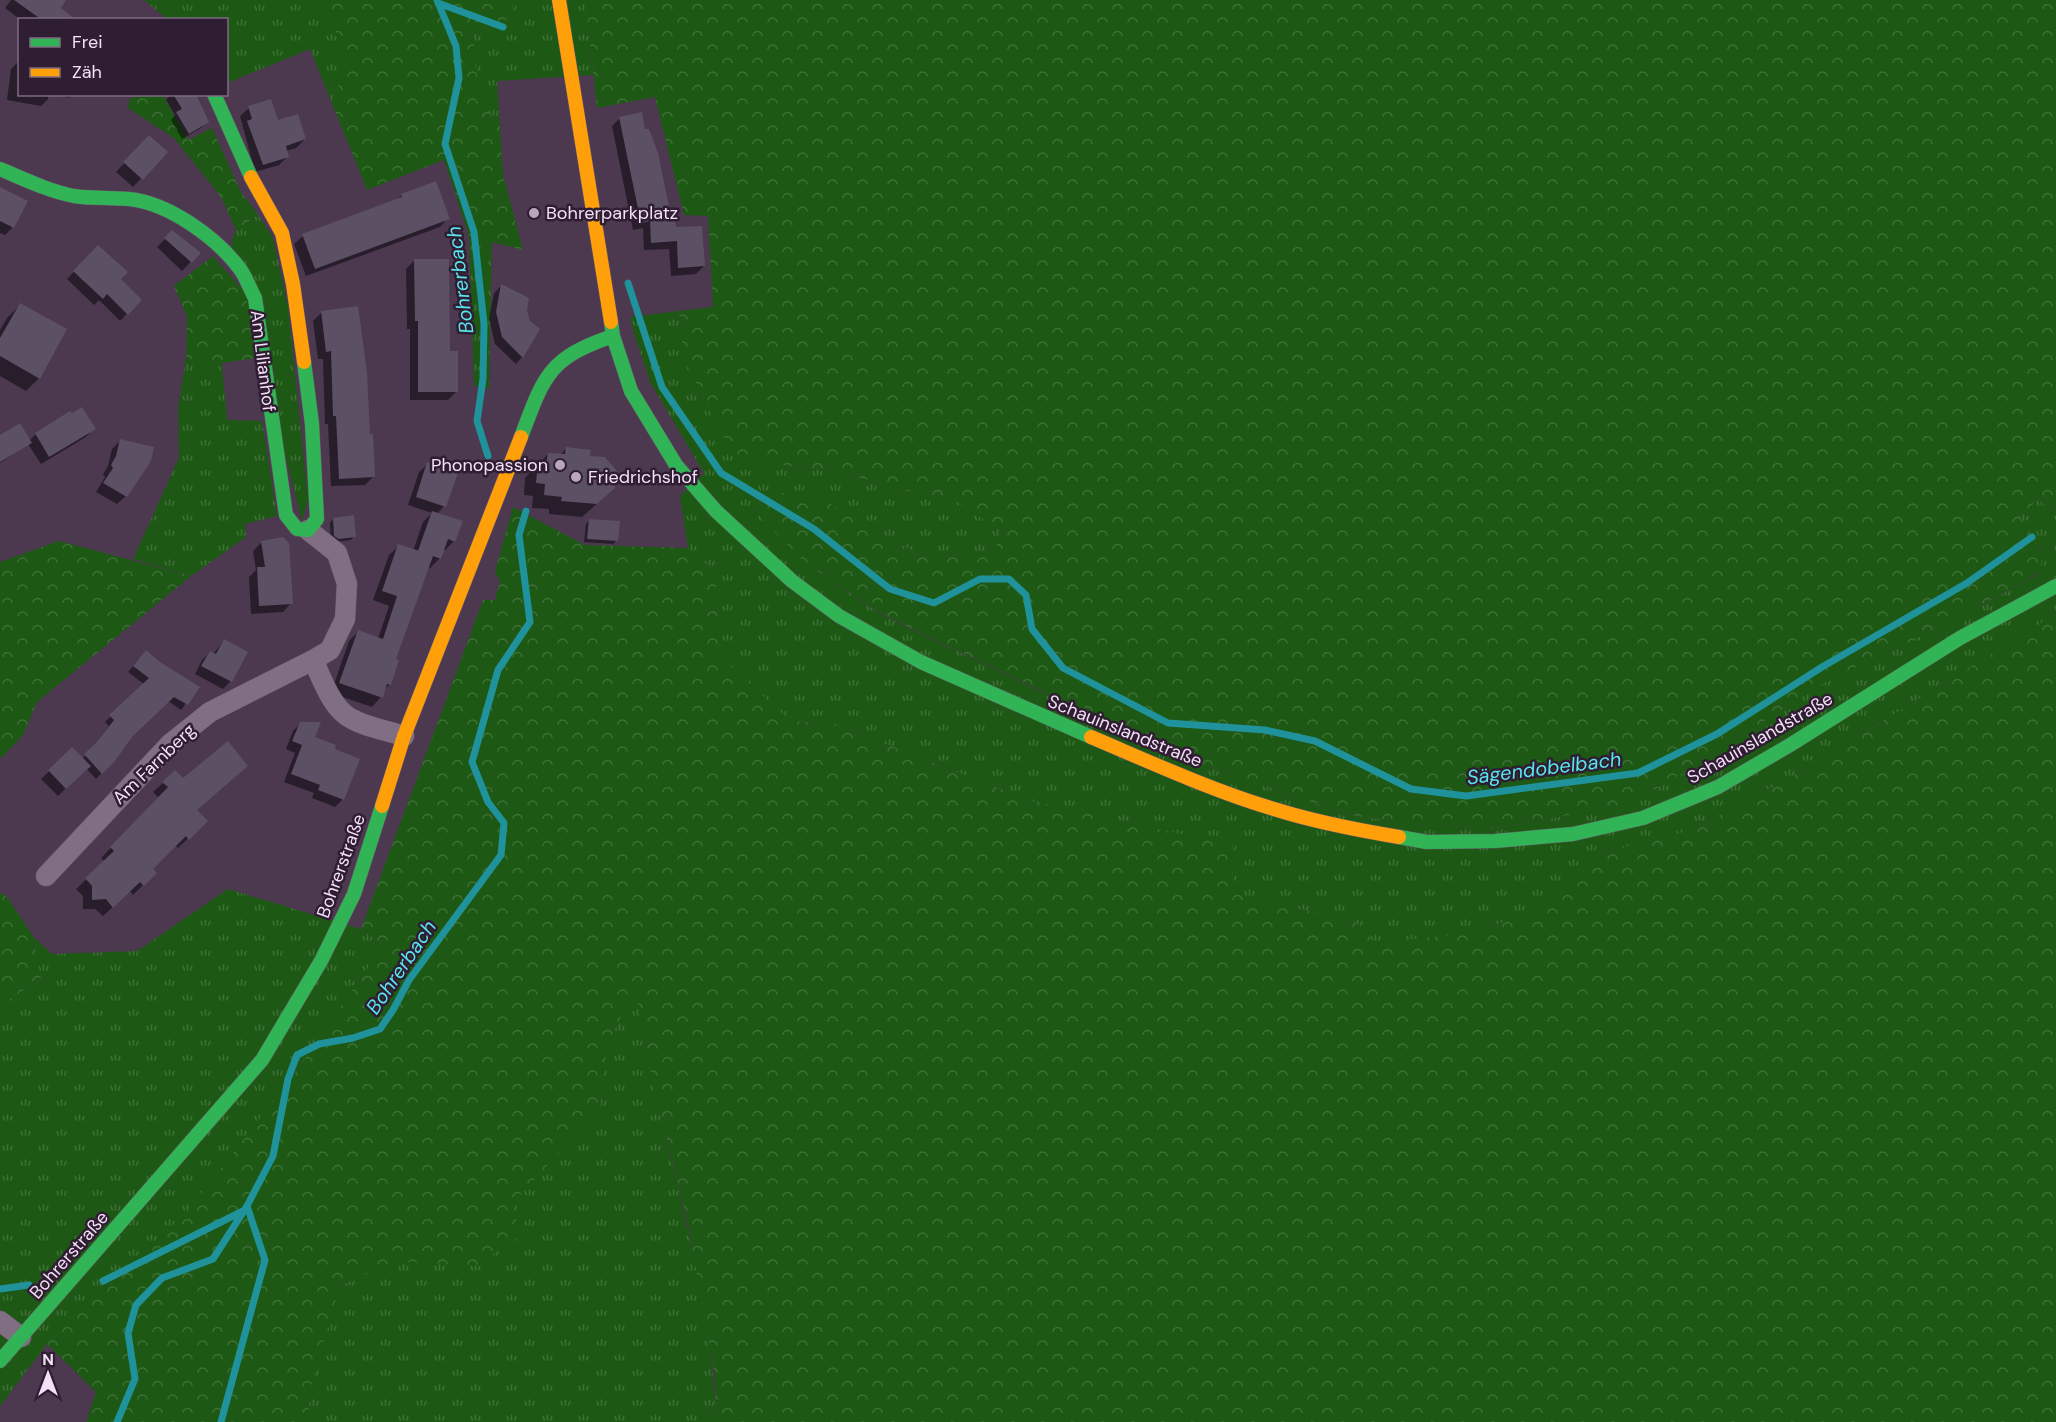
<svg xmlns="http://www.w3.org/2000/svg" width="2056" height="1422" viewBox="0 0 2056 1422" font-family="'DM Sans',sans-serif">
<defs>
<pattern id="grass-tufts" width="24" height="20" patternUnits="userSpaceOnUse" patternTransform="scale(1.5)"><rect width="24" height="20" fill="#1d5914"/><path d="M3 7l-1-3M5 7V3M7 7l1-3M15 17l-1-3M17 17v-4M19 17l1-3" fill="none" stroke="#3e7037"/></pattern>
<pattern id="forest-crowns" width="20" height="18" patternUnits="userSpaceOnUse" patternTransform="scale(1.5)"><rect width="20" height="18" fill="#1d5914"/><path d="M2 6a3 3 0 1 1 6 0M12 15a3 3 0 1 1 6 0" fill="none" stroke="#3e7037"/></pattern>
</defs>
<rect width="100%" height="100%" fill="#4c384f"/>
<path fill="url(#grass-tufts)" d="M144 0H324L348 67 331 101 310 49 227 83 226 20 167 19Z
M511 0H585L593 75 497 81 500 126 483 106 475 64 473 30 503 27 512 9Z
M258 215 273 238 288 307 308 499 302 521 231 243 236 230Z
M469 236 492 241 489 389 474 386Z
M679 311 684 360 717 425 736 458 847 474 898 489 951 498 1000 530 996 549 951 556 915 552 871 528 759 503 754 510 804 562 882 615 1170 753 1349 815 1414 824 1498 828 1613 807 1662 786 1828 680 1955 620 2040 573V548L2019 516 2038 500 2056 511V614L1802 771 1692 830 1591 856 1569 886 1541 908 1473 933 1375 944 1355 922 1232 893 1231 845 1031 801 842 727 789 720 720 657 715 572 688 548 680 496 704 473 651 384 635 337 630 317Z
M186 358 222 363 227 420 262 421 277 516 245 524 246 537 191 576 133 559 179 458 178 408Z
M228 889 361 929 384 945 290 1080 185 1215 53 1336 0 1406V1006L41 978 33 936 52 954 137 951Z
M635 986C642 1019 646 1052 654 1085 679 1194 712 1310 716 1422H307L312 1380 340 1286 393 1261 476 1265 511 1204 600 1109 607 1046Z"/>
<path fill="url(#forest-crowns)" d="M324 0H511L512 9 503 27 473 30 475 64 483 105 500 126 503 175 523 250 469 236 444 160 367 190 331 101 348 67Z
M585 0H2056V511L2038 500 2019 516C2031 534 2047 550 2040 572L1955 620 1829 680 1662 786 1613 807 1498 828 1414 824 1349 815 1171 753 882 614 804 562 754 510 759 503 781 493 826 501 871 528 915 552 951 556 996 549 1000 530 951 498 898 489 847 474 736 458 717 425 684 360 679 311 713 307 708 216 684 215 655 97 597 108Z
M151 95H163L188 140 212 128 241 192 258 215 236 230 221 197 174 138 128 108 130 98Z
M213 256 246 294 255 358 222 363 186 358 187 316 174 286Z
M513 507 585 545 688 548 715 572 720 657 789 720 842 727 1031 801 1232 845 1233 893 1355 922 1375 943 1473 933 1541 908 1569 886 1591 856 1692 830 1802 771 2056 614V1422H716L715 1378 688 1224 653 1082 635 987 607 1046 600 1109 512 1204 521 1235 476 1266 393 1261 340 1286 312 1380 307 1422H86L96 1392 47 1344 53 1336 185 1214 290 1080 384 945 361 929 483 600H495L500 581 495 571Z
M59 541 191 576 37 702 23 735 0 759V562Z
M0 892 8 898 33 936 41 978 0 1006Z"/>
<path fill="#0007" d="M11 0H65L59 9 58 20H21L5 8Z
M18 62 20 94H48V99L41 106 7 100 11 69Z
M52 94H73L70 98Z
M171 94H194L207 121 201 128 182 139 171 120 175 115 166 100Z
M270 101 277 122 305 139 296 148 286 151 287 157 279 165 255 172 240 116 249 108Z
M620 118 674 229 704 266 696 274 671 276 669 249 644 250 643 228 633 230 612 126Z
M140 146 166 152 133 187 116 172Z
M0 189 13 227 5 235 0 233Z
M402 195 448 218 440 227 306 276 294 244 303 236 396 201Z
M172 232 199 253 182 271 157 247Z
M98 247 119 279 140 300 120 321 99 300 94 305 67 279Z
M414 261 449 353 456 392 448 400H410V329H407L406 269Z
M501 286 525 310 529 322 538 330 522 357 516 364 495 344 489 318 494 293Z
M20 305 39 378 26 391 0 376V330L7 318Z
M322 312 368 436 374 476 365 485 331 486 328 424H325L323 359H318L313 321Z
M94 428 86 437 41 464 28 444 0 463V437L29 441 36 434Z
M120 441 126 496 117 504 96 492 105 477 103 474 108 466 112 449Z
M566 449 589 457 600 501 582 517 549 514V509L532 508 533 496 524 495 525 478 535 467 548 454 560 455Z
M428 464 444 506 437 514 454 541 445 550H443L440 558 430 568 428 567 394 660 390 684 384 690 381 697 372 707 331 693 349 641 358 632 378 639 389 606 373 600 389 555 399 546 413 551 423 522 432 513 408 505 419 472Z
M333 519 354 536 351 540 334 542 331 540 330 523Z
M589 521 617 540 613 544 584 542 586 524Z
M262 542 291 603 283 612 251 614 249 577 256 570 253 551Z
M224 641 231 681 223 689 195 674 202 660 210 653 213 654Z
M140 658 159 663 198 687 181 710 168 701 131 737 114 760 96 779 86 768 58 796 41 779 72 749 82 759 92 749 109 726 105 722 144 684 128 672Z
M301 723 313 738 343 799 335 807 312 798 314 793 284 782 295 753 286 749 293 731Z
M246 766 195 810 206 821 178 848 175 845 151 869 155 873 133 895 130 891 103 916 95 909H83V896L76 889 105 862 101 858 159 798 153 792 163 783Z"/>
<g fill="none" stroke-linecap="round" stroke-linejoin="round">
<path stroke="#20929b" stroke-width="7" d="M437 0 456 46 459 78 445 144 474 232 484 324 483 379 477 421 488 456
M438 3 503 27
M628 283 662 387 721 473 814 529 890 589 934 603 980 579H1009L1026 595 1032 629 1063 668 1168 723 1265 730 1315 741 1411 789 1466 796 1638 773 1717 734 1822 667 1967 583 2032 537
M103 1281 243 1211
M0 1289 29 1285
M117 1422 135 1379 128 1333 136 1305 162 1278 213 1259 247 1206 273 1156 288 1079 297 1055 319 1044 353 1038 380 1029 393 1010 409 980 501 855 504 823 488 802 472 762 498 670 530 622 519 535 526 511
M221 1422 265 1260 247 1206"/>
</g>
<path fill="#5c5064" d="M14 0H66L61 8 76 20H42Z
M173 94H196L209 122 189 134 176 112 182 109Z
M271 99 278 120 298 114 306 139 286 146 289 157 263 165 247 121 252 119 248 106Z
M642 112 645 129H649L658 153 672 221H675L676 227 702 226 705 266 678 268 677 241 651 243 650 221 641 223 619 117Z
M149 135 168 152 143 180 123 162Z
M436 181 450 219 315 269 302 234 402 197 401 194Z
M0 187 28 201 14 228 0 221Z
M172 230 201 253 192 263 164 238Z
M98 245 128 272 121 279 142 300 128 315 107 294 103 299 73 271Z
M414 259H449L450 351H458V392H418V321H415Z
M501 284 529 298 527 310 530 321 540 329 523 358 502 337 496 312Z
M20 303 67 329 40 379 0 356V338Z
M358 306 367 372 370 434H373L375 477 339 479 336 416H333L331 351 326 352 321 311Z
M82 407 96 429 49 457 35 433 70 411 72 413Z
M20 423 32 443 0 462V435Z
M120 439 154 447 151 461 127 497 103 483 113 468 111 465 116 456Z
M566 447 591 450 590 456 605 457 617 471 615 488 597 504 561 501 562 497 544 495 545 484 536 483 538 463 546 464 548 453 565 454Z
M427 462 458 473 446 507 416 497Z
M432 511 463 521 455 542 448 539 441 559 433 556 396 659 399 660 391 685 387 684 383 698 339 683 358 630 383 639 397 596 382 591 398 544 429 554 418 551Z
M354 515 356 537 339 539 334 536 333 518Z
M589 519 620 521 618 541 587 539Z
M283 537 289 543 293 604 259 606 257 567H265L261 541Z
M224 639 248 652 232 682 201 666 210 651 216 654Z
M146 650 160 662 200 687 188 705 174 697 132 737 115 761 102 774 84 754 96 743 114 720 109 715 149 678 133 666Z
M300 722H321L315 737 336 745 335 749 360 759 344 800 318 790 320 785 291 774 302 745 292 741Z
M228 741 248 766 197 810 208 821 189 840 186 836 153 869 157 873 144 886 140 882 113 908 106 899 92 900V886L85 878 114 851 110 847 168 787 162 782 175 770 183 778Z
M72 747 91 766 66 789 48 770Z"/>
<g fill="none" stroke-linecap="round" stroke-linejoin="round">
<g stroke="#68576b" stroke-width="21">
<path id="street" d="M308 530 337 553 347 584 345 619 330 650 313 660C322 678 330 704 347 716 363 727 386 730 404 736
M46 876 170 744 210 712 313 660
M0 1321 21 1337"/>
</g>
<g stroke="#68576b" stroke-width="15">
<path id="fast" d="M214 94 251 177
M0 169C24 179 48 191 74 196 92 199 111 197 129 199 169 203 217 238 240 269 246 277 250 289 255 298L286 515 297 529 308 530 317 519 312 424 304 362
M611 322 613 336 631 391 676 465 716 511 792 581 839 616 921 662 1091 737
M521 437C544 376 548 358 613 336
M1399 837 1427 842 1495 841 1573 834 1643 818 1718 787 1790 745 1960 638 2056 586
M0 1361 262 1060 321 961 354 894 382 806"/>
</g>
<g stroke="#68576b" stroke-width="15">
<path id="slow" d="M559 0 611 322
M251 177 282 233 293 284 304 362
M1091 737C1150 762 1213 791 1274 809 1315 822 1357 830 1399 837
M382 806 404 736 521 437"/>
</g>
<use href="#street" stroke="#806f82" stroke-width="20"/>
<use href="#fast" stroke="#30b455" stroke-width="14"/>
<use href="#slow" stroke="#ff9f0a" stroke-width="14"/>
</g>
<g fill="#baa5be" stroke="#2f1e32" stroke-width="2">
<circle cx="534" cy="213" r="6"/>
<circle cx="560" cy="465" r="6"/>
<circle cx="576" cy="477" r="6"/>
</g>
<g text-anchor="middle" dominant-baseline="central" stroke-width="5" stroke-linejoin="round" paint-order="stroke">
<g font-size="18" fill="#f5dff9" stroke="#2f1e32" text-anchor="start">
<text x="546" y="213">Bohrerparkplatz</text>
<text x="548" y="465" text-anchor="end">Phonopassion</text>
<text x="588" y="477">Friedrichshof</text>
</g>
<g font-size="18" fill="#f5dff9" stroke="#2f1e32">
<text transform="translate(263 361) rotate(83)">Am Lilianhof</text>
<text transform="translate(1125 731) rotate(22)">Schauinslandstraße</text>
<text transform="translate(1760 738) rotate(-30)">Schauinslandstraße</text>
<text transform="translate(154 764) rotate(-44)">Am Farnberg</text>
<text transform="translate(341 866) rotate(-70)">Bohrerstraße</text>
<text transform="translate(69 1255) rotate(-49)">Bohrerstraße</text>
</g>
<g font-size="20" font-style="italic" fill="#58e5ee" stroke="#2f1e32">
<text transform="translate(460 280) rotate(-97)">Bohrerbach</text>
<text transform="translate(1544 768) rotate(-7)">Sägendobelbach</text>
<text transform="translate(401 967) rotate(-56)">Bohrerbach</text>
</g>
</g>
<rect x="18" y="18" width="210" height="78" fill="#2f1e32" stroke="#7e6b82" stroke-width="1.5"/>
<rect x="30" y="38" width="30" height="9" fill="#30b455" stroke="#7e6b82" stroke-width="1.5"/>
<text x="72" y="48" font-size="18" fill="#f5dff9">Frei</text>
<rect x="30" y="68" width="30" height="9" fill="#ff9f0a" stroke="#7e6b82" stroke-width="1.5"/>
<text x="72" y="78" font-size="18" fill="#f5dff9">Zäh</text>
<g transform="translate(48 1374)" stroke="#2f1e32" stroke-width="4.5" paint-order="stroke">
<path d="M0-4.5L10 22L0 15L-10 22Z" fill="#f5dff9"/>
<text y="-9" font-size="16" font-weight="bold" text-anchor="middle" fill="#f5dff9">N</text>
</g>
</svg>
